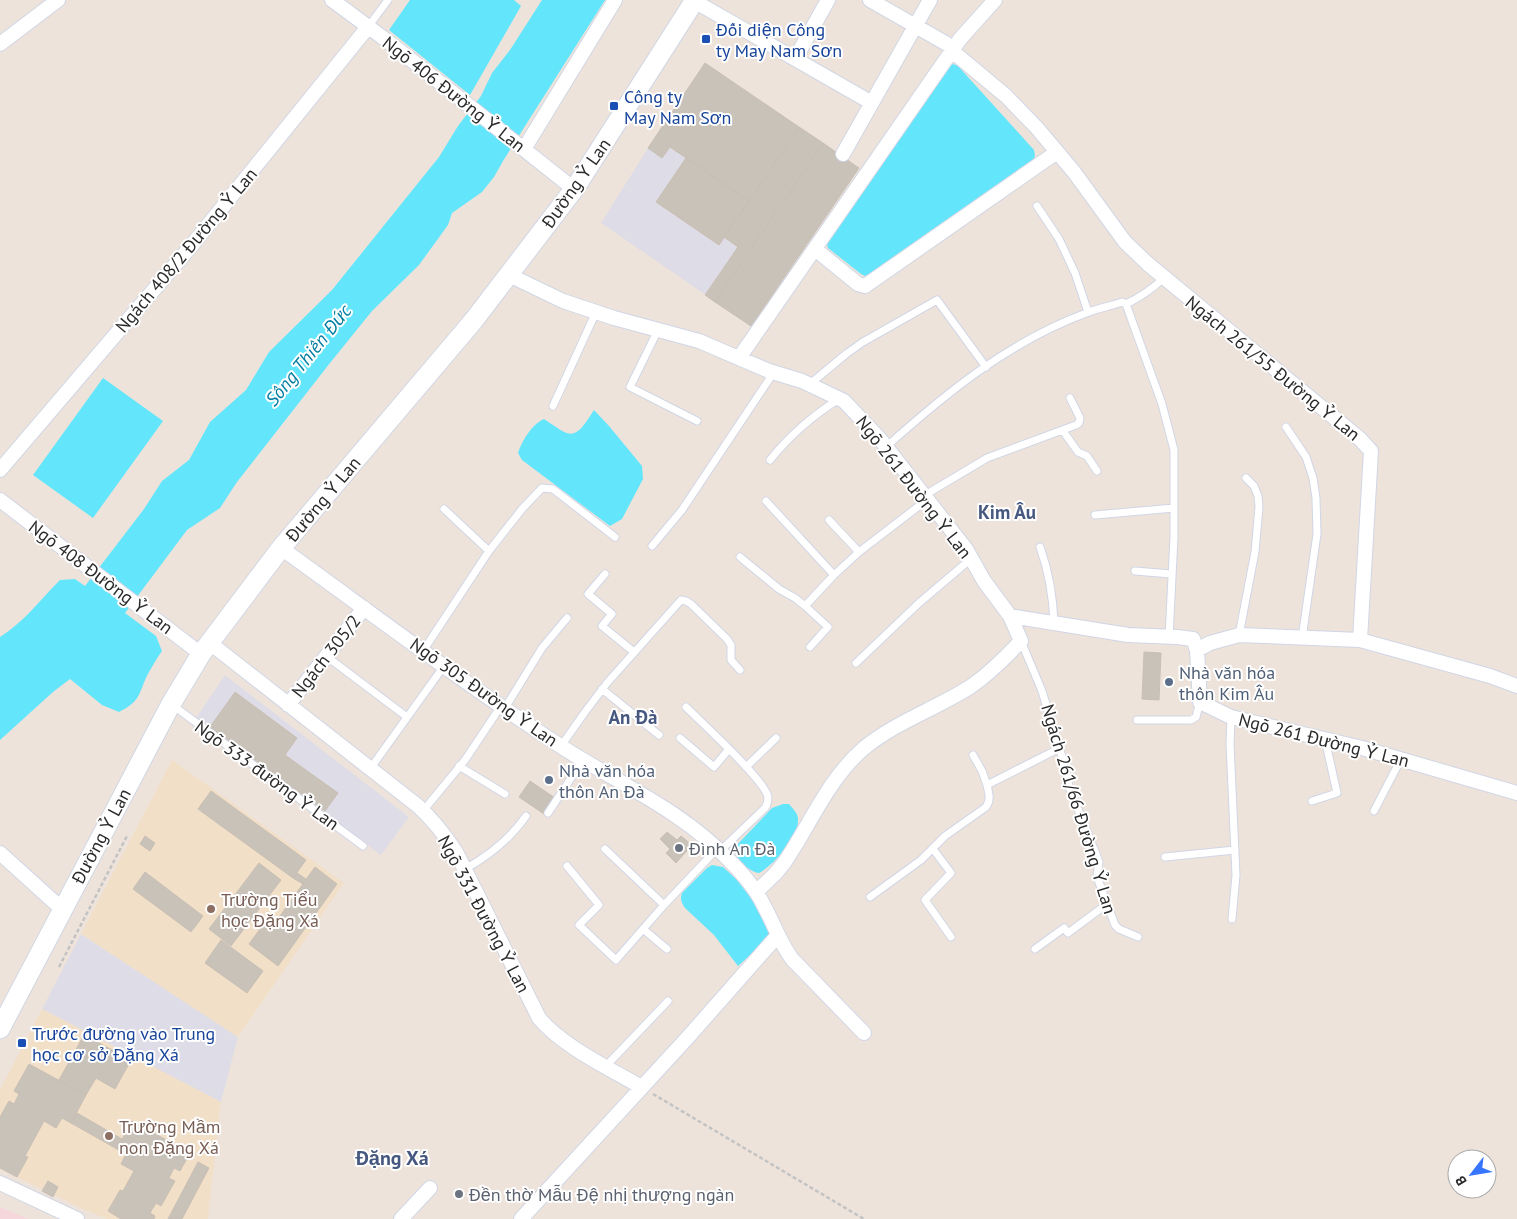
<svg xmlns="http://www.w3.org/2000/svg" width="1517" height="1219" viewBox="0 0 1517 1219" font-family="'PT Sans',sans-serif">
<rect width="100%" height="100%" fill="#eee3db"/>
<path fill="#dedce6" d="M705 63 859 168 751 326 601 223 648 148Z
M225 675 409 817 381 855 196 718Z
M81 934 238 1037 221 1102 42 1009Z"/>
<path fill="#f1dfc8" d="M172 760 344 883 238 1037 81 934Z
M42 1009 221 1102 208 1219H107L85 1210 0 1169V1090Z"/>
<path fill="#f6d7dc" d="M0 1207 29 1219H0Z"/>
<path fill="#63e6fb" d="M410 0H514L521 6 470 95 389 30Z
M542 0H605L503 161 494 177 482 192 452 213 448 225 419 265 372 311 330 363 237 482 220 508 187 530 125 613 156 636 162 651C157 658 153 665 149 672 138 692 143 700 119 712L102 705 70 679 53 692 0 740V637C24 622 40 600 60 580L75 579 85 586 144 509 162 481 189 460 210 422 246 390 269 352 332 290 439 157 458 126 481 96 492 73 510 50Z
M953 64 958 66 1034 150 1035 156 1033 160 869 274 865 276 861 274 828 248 827 244 829 239 948 67Z
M103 378 163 421 93 518 33 475Z
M594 410 609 426 642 466 643 479 622 519 610 526 522 460 518 453C522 441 532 424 544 419 572 438 574 442 594 410Z
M783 804H789C793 809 799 814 798 821 798 837 773 866 759 873 749 872 735 858 734 848L772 808Z
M712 865 723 867 736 879 762 912 771 929 770 937 738 966 714 935 685 908C681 902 680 899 682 893L707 868Z"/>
<path fill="#c8c2b9" stroke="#c9bfb4" d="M705 63 799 127 749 201 670 147 662 158 648 148Z
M799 127 823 143 715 302 705 295 738 247 724 237Z
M823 143 859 168 751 326 715 302Z
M686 158 749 201 719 245 656 202Z
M1144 652 1161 653 1159 700 1142 699Z
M235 692 297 738 285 755 338 793 325 811 210 727Z
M530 781 555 798 544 814 519 797Z
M211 791 306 860 293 878 198 809Z
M667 832 677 840 681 836 692 845 676 863 666 853 670 849 660 839Z
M145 836 155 843 150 851 140 844Z
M259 863 281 880 231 946 209 929Z
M315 867 337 884 278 966 249 944 263 925 270 930Z
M145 872 203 916 191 932 133 889Z
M297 873 306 879 303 884 293 878Z
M221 940 263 971 247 993 205 963Z
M84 1035 131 1060 115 1089 96 1078 86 1095 59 1080Z
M29 1064 86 1095 71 1123 62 1118 56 1128 44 1121 25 1156 28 1157 17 1177 0 1168V1117L9 1101 14 1104 19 1094 14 1091Z
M77 1113 122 1139 117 1149 71 1123Z
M132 1121 190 1153 180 1171 174 1168 169 1178 175 1181 161 1206 156 1203 150 1213 155 1216 154 1219H121L108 1211 120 1190 123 1191 134 1171 121 1164 126 1154 117 1149Z
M198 1162 209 1168 182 1219H168Z
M48 1181 58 1187 53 1197 42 1191Z"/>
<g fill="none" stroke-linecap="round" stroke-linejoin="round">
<g stroke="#d0d6e5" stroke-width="9">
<path id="service" d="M368 27 388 0
M1037 206 1059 239 1075 273 1088 312
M1126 304 1162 404 1174 450V537L1169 637
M658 330 630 387 697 421
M810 384 846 354 863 342 937 300 986 367
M553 406 596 312
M1286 427 1306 457 1313 478 1316 498 1317 534 1302 638
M1063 431 1078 452 1087 456 1097 471
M886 447C946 393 1011 340 1089 312 1099 308 1111 306 1122 302L1126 304C1141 297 1152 289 1164 278
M770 460C790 435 812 416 839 399
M925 495 987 458 1076 425 1079 423 1080 418 1070 398
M766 501 834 575
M444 509 489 551
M1095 515 1174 508
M829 520 859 552
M652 546 682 510 774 372
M1040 547C1049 572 1053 596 1054 623
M740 557 779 589 795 598 805 606 834 575 859 552 928 499
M1135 571 1171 574
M605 574 588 594 612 614 602 626 634 652
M805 606 828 627 810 647
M1239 635 1255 552 1259 507 1258 496 1254 486 1246 478
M1021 641 1042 691 1066 770 1069 787 1096 854 1099 862 1097 877 1115 925 1119 929 1138 937
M423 651 489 551 522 509 542 488 553 489 615 537
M326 656 407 717
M856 663 919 603 972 558
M602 689 659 735
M171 704 363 846
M686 707C702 723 764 779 768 797 768 801 767 805 765 808L720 851
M505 708 542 648 567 618
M1231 717 1230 744 1236 875 1232 919
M1137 720H1191L1196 717 1200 702
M680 738 714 767 729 749
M561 746 585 712 607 683 681 600 686 601 691 604 727 639 731 645V660L740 670
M973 755 982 771 987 785
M459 766 505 794
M746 767 776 738
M370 769 444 666
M1312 801 1337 793 1325 739
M423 811 465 760 501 706
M1374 811 1401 759
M548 813 583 760
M605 849 664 905
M933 849 951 873 925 900 951 937
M1165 857 1235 850
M567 866 599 905 579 925 616 960 664 905 717 849
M465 869C490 855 510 839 526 816
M870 897 921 860 945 836 986 807C991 800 989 794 987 785L1060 748
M643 929 667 949
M1035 949 1064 928 1068 933 1107 904
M606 1066 668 1001"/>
</g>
<g stroke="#d0d6e5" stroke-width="16">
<path id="minor" d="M332 0 386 40 574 189
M870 0 954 48
M694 1 872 103
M0 44 58 0
M952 51 1006 96 1037 128 1074 172 1125 242 1148 264 1360 439 1371 451 1360 640 1239 635 1210 643 1197 650
M795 59 828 0
M524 149 615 0
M843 154 930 0
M815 249 858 284 865 286 1057 152
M509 275 563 301 614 318 699 341 769 371 802 381 844 401 880 439 966 549 984 581 1010 616 1128 635 1177 637 1193 639 1197 650 1200 702 1231 717 1362 748 1517 793
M739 358 960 39 995 0
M0 470 192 245 368 27
M0 500 201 654
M281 548C374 615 466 685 562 747 618 783 683 811 730 861 743 874 756 889 764 906 774 924 780 943 792 959L864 1033
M1360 640 1490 676 1517 686
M210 643 418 806C433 820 445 835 456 852L539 1018C562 1046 609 1068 641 1087
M288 705 364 608
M0 853 63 910
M756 892 775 874 784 863C810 825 828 779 864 748 896 722 935 709 970 687 989 674 1005 658 1021 641L1010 616
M0 1183 77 1219
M401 1219 430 1188
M521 1219 689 1036 778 935"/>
</g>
<g stroke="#d0d6e5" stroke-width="21">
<path id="secondary" d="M0 1029 171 704 201 654 281 548 474 320 575 188 695 0"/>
</g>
<path stroke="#c3c3c3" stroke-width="2.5" stroke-dasharray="4 2.5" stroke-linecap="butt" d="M59 967 128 834
M653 1094 864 1219"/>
<use href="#service" stroke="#fff" stroke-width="7"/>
<use href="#minor" stroke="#fff" stroke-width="14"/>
<use href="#secondary" stroke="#fff" stroke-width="19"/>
</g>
<g fill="#1a4fb4" stroke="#fff" stroke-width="2">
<rect x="701" y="34" width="10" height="10" rx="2.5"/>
<rect x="609" y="101" width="10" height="10" rx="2.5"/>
<rect x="17" y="1038" width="10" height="10" rx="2.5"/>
</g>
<g fill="#5c6f8a" stroke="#fff" stroke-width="2">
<circle cx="1169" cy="682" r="5"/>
<circle cx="549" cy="780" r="5"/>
</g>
<g fill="#6b7280" stroke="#fff" stroke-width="2">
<circle cx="679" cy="848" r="5"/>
<circle cx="459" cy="1194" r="5"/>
</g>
<g fill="#8d6e63" stroke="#fff" stroke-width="2">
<circle cx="211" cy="909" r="5"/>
<circle cx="109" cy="1136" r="5"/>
</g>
<g text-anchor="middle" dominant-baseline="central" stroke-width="4" stroke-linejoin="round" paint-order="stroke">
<g font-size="18" fill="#164399" stroke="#fff" text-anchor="start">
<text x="716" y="29">Đối diện Công<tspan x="716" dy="21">ty May Nam Sơn</tspan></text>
<text x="624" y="96">Công ty<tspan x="624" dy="21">May Nam Sơn</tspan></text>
<text x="32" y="1033">Trước đường vào Trung<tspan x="32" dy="21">học cơ sở Đặng Xá</tspan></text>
</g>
<g font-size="18" fill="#2a2a2a" stroke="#fff">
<text transform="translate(454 94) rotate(38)">Ngõ 406 Đường Ỷ Lan</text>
<text transform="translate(576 183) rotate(-55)">Đường Ỷ Lan</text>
<text transform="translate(186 250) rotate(-50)">Ngách 408/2 Đường Ỷ Lan</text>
<text transform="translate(1273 368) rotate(39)">Ngách 261/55 Đường Ỷ Lan</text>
<text transform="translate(914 487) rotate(52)">Ngõ 261 Đường Ỷ Lan</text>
<text transform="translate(323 499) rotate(-50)">Đường Ỷ Lan</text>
<text transform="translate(101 577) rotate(37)">Ngõ 408 Đường Ỷ Lan</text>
<text transform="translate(326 656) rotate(-52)">Ngách 305/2</text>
<text transform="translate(484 692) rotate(35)">Ngõ 305 Đường Ỷ Lan</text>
<text transform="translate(1324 740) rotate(14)">Ngõ 261 Đường Ỷ Lan</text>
<text transform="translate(267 775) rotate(36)">Ngõ 333 đường Ỷ Lan</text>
<text transform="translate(1079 809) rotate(73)">Ngách 261/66 Đường Ỷ Lan</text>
<text transform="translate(101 836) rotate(-62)">Đường Ỷ Lan</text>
<text transform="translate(484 914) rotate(62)">Ngõ 331 Đường Ỷ Lan</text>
</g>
<g font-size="18" fill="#4e5e75" stroke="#fff" text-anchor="start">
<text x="1179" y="672">Nhà văn hóa<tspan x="1179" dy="21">thôn Kim Âu</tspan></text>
<text x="559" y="770">Nhà văn hóa<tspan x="559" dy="21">thôn An Đà</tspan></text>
</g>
<g font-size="18" fill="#5b616d" stroke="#fff" text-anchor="start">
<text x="689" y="848">Đình An Đà</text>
<text x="469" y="1194">Đền thờ Mẫu Đệ nhị thượng ngàn</text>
</g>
<g font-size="18" fill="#785e54" stroke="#fff" text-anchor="start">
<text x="221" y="899">Trường Tiểu<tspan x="221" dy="21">học Đặng Xá</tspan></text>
<text x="119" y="1126">Trường Mầm<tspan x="119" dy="21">non Đặng Xá</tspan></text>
</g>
<g font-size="19" font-style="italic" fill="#017ea1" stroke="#fff">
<text transform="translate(308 355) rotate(-51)">Sông Thiên Đức</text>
</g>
<g font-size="19" font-weight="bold" fill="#465880" stroke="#fff">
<text x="1007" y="512">Kim Âu</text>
<text x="633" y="717">An Đà</text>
</g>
<g font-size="20" font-weight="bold" fill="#465880" stroke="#fff">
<text x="392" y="1158">Đặng Xá</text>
</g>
</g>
<g transform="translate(1472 1174) rotate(239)"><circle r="24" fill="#ffffff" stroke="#aaaaaa"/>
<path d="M0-4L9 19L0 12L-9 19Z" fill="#3775ff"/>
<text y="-8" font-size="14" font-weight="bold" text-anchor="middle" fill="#2a2a2a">B</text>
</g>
</svg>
